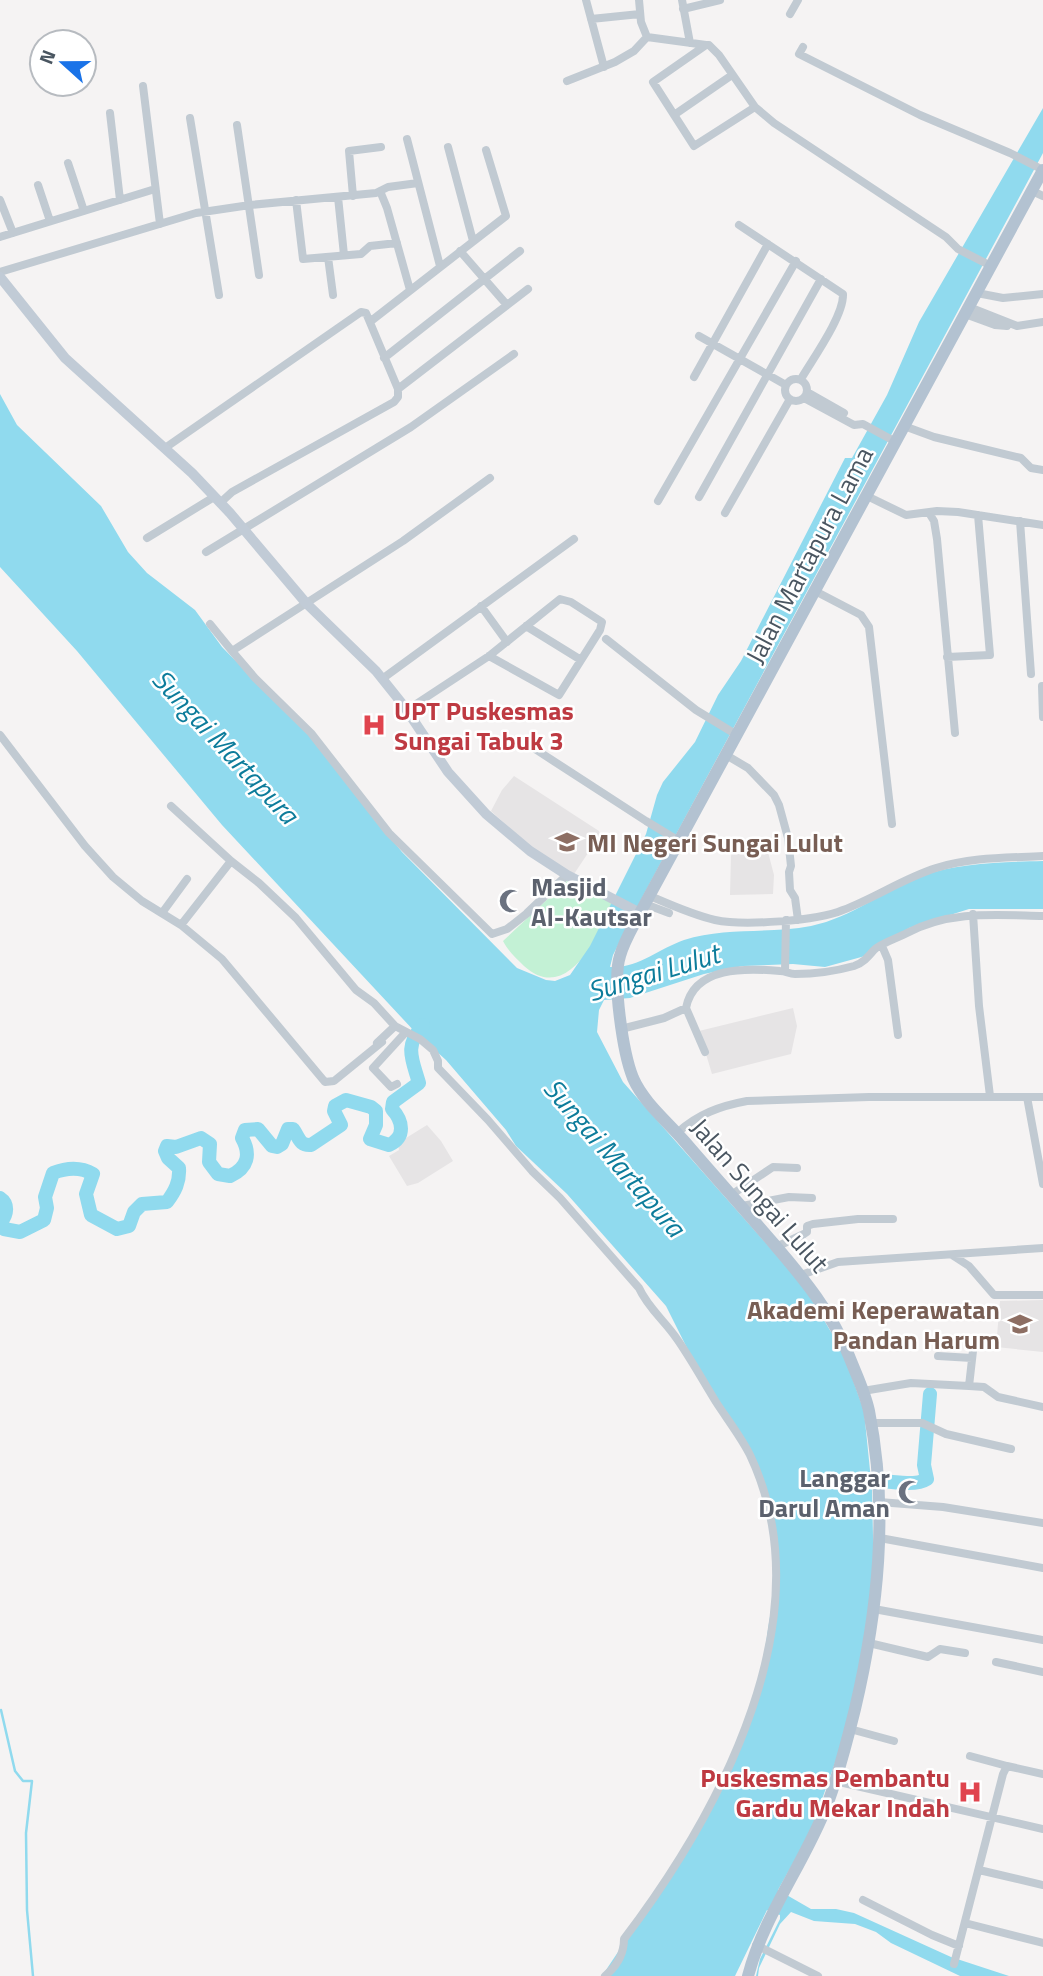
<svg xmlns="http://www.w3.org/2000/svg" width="1043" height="1976" viewBox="0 0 1043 1976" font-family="'Titillium Web',sans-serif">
<rect width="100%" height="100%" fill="#f5f3f3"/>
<path fill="#e6e4e5" d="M514 776 599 831 600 835 574 874 534 850 491 811 502 790Z
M733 851 768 852 774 875 773 894 730 895 731 856Z
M793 1008 797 1026 791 1054 712 1074 699 1031Z
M427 1125 441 1141 453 1161 418 1183 407 1186 389 1156 399 1150 398 1143Z
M1043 1300V1352L996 1347 1000 1301Z"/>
<path fill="#c3f1d5" d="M567 881 613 903C599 936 567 1005 524 966 516 958 508 951 503 941Z"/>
<path fill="#90daee" d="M1043 108V153L644 894 613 955 610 967C638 969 658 949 684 940 724 927 769 934 811 926 853 917 882 891 922 876 956 863 1006 862 1043 861V909H969L909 928 865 956 825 967 793 964 743 966 704 974 630 998 604 1000 599 1010 597 1032 623 1082 803 1285 843 1352 864 1411 872 1490 874 1582 859 1682 842 1743 810 1833 778 1890 811 1909H836L854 1913 951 1957 1009 1976H960L891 1943 876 1932 855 1924 814 1921 791 1912 780 1924 759 1968 758 1976H756L760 1959 780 1919V1915L767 1910 735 1976H602L700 1829 758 1695 778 1564 765 1488 755 1460 691 1356 666 1306 567 1194 516 1146 506 1130 446 1060 416 1033 222 825 77 651 0 567V394L17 425 101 506 128 552 147 573 195 610 222 647 308 734 402 852 517 968 546 980 555 981 570 975 590 946 646 834 657 795 663 782 695 742 718 695 741 661 845 458H852L887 395 919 322Z"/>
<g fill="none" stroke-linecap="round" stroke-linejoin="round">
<path stroke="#90daee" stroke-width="2.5" d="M1 1710 15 1771 23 1781H32L26 1833 27 1910 33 1976"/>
<path stroke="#90daee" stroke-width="14" d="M0 1198C9 1204 7 1215 1 1222L4 1229 20 1232 44 1220 47 1208 45 1197 53 1173C66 1168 81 1167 93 1174L86 1194 91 1215 117 1229 129 1226 134 1212 142 1204 167 1202C175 1191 180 1182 179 1168L168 1158 165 1151 167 1146 176 1147 201 1138 210 1144 209 1162 218 1174 230 1176C248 1168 251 1154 242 1138L245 1130 258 1129 272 1146 277 1147 282 1144 288 1129H293C299 1137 299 1146 311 1145L341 1125 334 1111 335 1106 346 1100 371 1107 376 1111V1125L370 1139 389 1145C406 1137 403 1121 392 1109L393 1102 419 1083C412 1058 404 1047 423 1025
M852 1479C872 1477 912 1489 927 1479L924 1465 930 1394"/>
<path stroke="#c1cad2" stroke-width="8" d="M586 0 604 67
M639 0 641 22 647 37
M682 0 690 43
M683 9 720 0
M790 14 798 0
M591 19 640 14
M803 47 799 54 920 115 1010 153 1043 170
M567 81 615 62 634 51 647 37 706 45
M143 86 160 224
M755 107 694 146 653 82 706 45H709L719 55 755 107 774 123 946 237 958 249 991 266
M110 113 120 200
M674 115 732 75
M190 118 219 295
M237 125 259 275
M407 139 440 266
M448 147 473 241
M68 163 84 211
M38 185 50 221
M380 191 387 208 410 290
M1032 191 1043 196
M353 196 349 151 381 147
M338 197 344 255
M0 200 13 233
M296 200 303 259 361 254 370 246 397 243
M739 225 843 294C844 316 812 360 801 379
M0 237 155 189
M460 251 507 305
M328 257 333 295
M0 272 196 213 250 205 376 193 388 187 418 183
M977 293 1003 298 1043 294
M969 307 1017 326 1043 322
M965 314 995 325 1007 326
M371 321 506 216 486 150
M699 336 786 385
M384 358 520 251
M694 377 768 244
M785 390a11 11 0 1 1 22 0a11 11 0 1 1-22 0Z
M398 389 528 289
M807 392 844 413
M804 398 854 425 863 424 896 442
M904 426 934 437 1021 458 1031 468 1043 470
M165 448 361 312 366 313 398 389V397L394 402 232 492 220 503
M867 496 906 515 937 511 958 512 1043 525
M699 497 821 279
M658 501 796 261
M725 513 790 399
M929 513 934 521 937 539 955 733
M1020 521 1031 674
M147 538 214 497
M206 552 411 427 514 354
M815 591 861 615 869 627 892 824
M481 606 507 642
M210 624 232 651 403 541 490 478
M526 626 581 660
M606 639 696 710 737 735
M232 651 255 678 311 733 389 833 492 934 507 929 530 911
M947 657 990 655 978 515
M382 679 574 539
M1042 686 1043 717
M407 710 489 656 560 599 571 602 602 622 600 630 559 695 489 656
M0 735 85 846 113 877 142 901 181 925 222 959 325 1082 334 1081 382 1042
M535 749 646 821 679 841
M726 755 748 768 774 795 779 805 788 838 791 866 789 872 790 890 795 898 798 920
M171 806 231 861 181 925
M231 861 259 883 296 918 356 990 374 1003 395 1026 420 1039 433 1050 438 1061V1068L488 1120 532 1171 560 1198 639 1288C648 1308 665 1321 677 1339 691 1359 703 1381 716 1402 727 1419 741 1437 750 1455 826 1616 721 1811 624 1939 624 1954 617 1966 605 1976
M650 896C671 905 693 915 715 920 743 926 817 921 843 910 875 898 904 878 936 868 972 857 1006 858 1043 856
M645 904 669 913
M162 913 187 879
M527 913 567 875
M973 914 979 1006 990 1096
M882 946 888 960 898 1035
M785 971 786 920
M621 1029 664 1018 686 1008
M377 1043 395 1026
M705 1052 686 1008C694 966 746 968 780 971 786 971 789 974 795 974 814 974 836 971 854 966 863 963 868 957 874 950 881 943 898 938 907 933 950 910 996 915 1043 916
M397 1084 391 1087 373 1068 405 1033
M1027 1097 1043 1184
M677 1133C698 1114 720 1106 747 1101L869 1097H1043
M731 1195 773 1167 797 1168
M742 1206 789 1197 812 1198
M776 1247 804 1234 807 1232V1226L813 1224 858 1219H893
M952 1255 969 1266 994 1295H1043
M801 1275 838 1262 1043 1248
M938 1356 972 1358
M969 1386 974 1342
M863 1391 911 1383 969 1386 984 1387 998 1397 1043 1407
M871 1423H922L946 1434 1011 1449
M879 1502 943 1507 1043 1523
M880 1538 1043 1568
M874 1609 1043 1640
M869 1643 928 1657 940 1649 965 1653
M996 1662 1043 1672
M850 1729 894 1741
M970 1756 1007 1766
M835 1781 1043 1829
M979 1870 1043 1885
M863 1900 932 1935 959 1946
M965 1923 1043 1943
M756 1945 818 1976
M954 1964 1003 1774 1007 1766 1043 1774"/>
<path stroke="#c1cbd6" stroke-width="10" d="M0 277 65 358 192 473 230 513 306 603 376 671 404 706 448 772 486 814 530 851 567 875 640 913"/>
<path stroke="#b3c2d1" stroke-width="12" d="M748 1976C764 1915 804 1864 827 1805 839 1774 847 1741 855 1709 878 1611 889 1511 869 1411 865 1392 856 1374 849 1356 832 1313 804 1279 774 1244 744 1209 714 1176 685 1142 667 1121 644 1103 633 1078 623 1053 612 980 620 956 624 941 633 927 640 913L1043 170"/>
</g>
<defs>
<g id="hospital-bare" transform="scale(1.89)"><path d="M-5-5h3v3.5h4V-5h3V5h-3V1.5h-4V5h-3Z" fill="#e0444e" stroke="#fff" stroke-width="2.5" paint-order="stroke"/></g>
<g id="school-bare" transform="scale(1.89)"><path d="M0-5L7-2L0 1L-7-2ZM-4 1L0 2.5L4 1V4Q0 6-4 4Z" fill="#8d6e63" stroke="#fff" stroke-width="2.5" paint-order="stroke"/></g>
<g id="mosque-bare" transform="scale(1.89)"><path d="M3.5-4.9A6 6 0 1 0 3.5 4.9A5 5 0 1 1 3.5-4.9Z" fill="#6b7280" stroke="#fff" stroke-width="2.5" paint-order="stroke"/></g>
<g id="university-bare" transform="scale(1.89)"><path d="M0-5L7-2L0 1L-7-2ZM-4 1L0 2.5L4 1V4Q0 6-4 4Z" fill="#8d6e63" stroke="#fff" stroke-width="2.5" paint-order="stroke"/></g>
</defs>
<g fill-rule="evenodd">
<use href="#hospital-bare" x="374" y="725"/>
<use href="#school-bare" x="567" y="842"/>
<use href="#mosque-bare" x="511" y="901"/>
<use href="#university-bare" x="1020" y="1324"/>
<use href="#mosque-bare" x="910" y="1492"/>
<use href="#hospital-bare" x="970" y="1792"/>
</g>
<g text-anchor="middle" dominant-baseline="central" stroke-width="5" stroke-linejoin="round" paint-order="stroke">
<g font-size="26" fill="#4a5661" stroke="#fff">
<text transform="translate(809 555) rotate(-62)">Jalan Martapura Lama</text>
<text transform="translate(760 1195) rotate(49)">Jalan Sungai Lulut</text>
</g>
<g font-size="26" font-weight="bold" fill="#be3a42" stroke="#fff" text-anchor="start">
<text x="394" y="710">UPT Puskesmas<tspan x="394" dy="30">Sungai Tabuk 3</tspan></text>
<text x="950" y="1777" text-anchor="end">Puskesmas Pembantu<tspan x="950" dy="30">Gardu Mekar Indah</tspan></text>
</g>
<g font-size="26" font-weight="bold" fill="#785e54" stroke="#fff" text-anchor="start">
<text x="587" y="842">MI Negeri Sungai Lulut</text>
<text x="1000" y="1309" text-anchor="end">Akademi Keperawatan<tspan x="1000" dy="30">Pandan Harum</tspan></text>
</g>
<g font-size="26" font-weight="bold" fill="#5b616d" stroke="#fff" text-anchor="start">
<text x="531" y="886">Masjid<tspan x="531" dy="30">Al-Kautsar</tspan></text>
<text x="890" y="1477" text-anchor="end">Langgar<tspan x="890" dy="30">Darul Aman</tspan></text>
</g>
<g font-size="28" font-style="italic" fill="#0c7c9b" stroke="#fff">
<text transform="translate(226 746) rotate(47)">Sungai Martapura</text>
<text transform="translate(653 972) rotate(-17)">Sungai Lulut</text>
<text transform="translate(615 1157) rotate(49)">Sungai Martapura</text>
</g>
</g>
<g transform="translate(63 63) rotate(291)"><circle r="33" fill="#ffffff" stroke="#b7bbc0" stroke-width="2"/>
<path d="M0-5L12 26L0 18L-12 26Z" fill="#1a73e8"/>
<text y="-10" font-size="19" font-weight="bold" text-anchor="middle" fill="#4a5661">N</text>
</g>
</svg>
